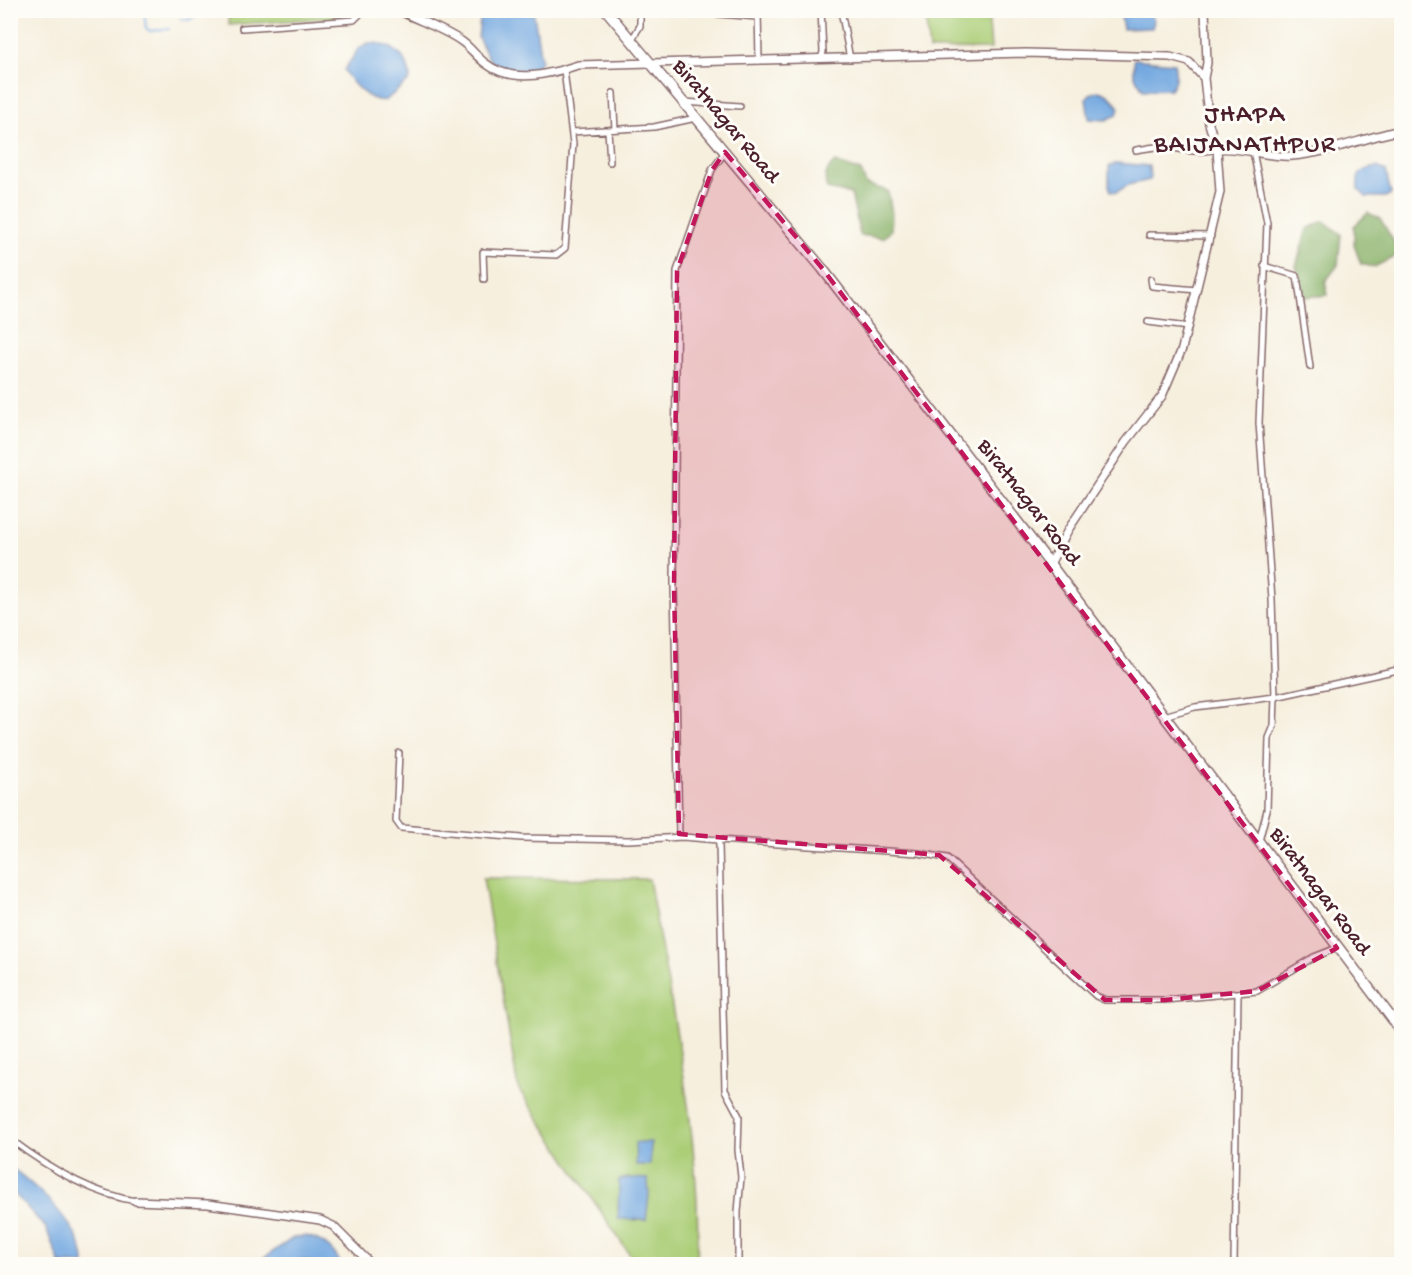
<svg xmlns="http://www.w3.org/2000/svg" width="1412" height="1275" viewBox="0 0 1412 1275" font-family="'Gochi Hand',sans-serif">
<rect width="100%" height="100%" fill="#fdfcf7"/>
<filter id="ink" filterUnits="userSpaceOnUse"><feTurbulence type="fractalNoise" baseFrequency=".0167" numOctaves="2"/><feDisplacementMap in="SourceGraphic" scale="12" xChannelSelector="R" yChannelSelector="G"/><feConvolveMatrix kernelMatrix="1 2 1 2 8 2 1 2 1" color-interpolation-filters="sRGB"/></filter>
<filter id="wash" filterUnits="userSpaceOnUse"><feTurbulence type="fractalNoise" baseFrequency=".008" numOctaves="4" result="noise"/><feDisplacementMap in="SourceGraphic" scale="24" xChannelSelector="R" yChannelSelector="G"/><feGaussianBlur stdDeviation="1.35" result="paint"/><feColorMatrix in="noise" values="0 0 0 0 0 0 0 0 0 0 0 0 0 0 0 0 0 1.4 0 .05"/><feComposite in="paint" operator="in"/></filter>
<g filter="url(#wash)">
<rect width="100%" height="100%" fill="#f6efde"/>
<path fill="#abce77" stroke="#7a7651" stroke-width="1.5" d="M233 10 340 11 341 17 229 25 228 19Z
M925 11H988L991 49 929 50Z
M483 878 649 879C670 1003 703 1140 697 1264H636L518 1088Z"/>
<path fill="#88b168" stroke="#69684a" stroke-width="1.5" d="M835 162 861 171 866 184 888 191 892 214 891 231 883 238 860 235 851 194 827 189C823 177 826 170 835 162Z
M1368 213 1380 218 1401 254 1374 267 1361 264 1354 245V226Z
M1324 221 1341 234 1338 265 1325 282 1328 295 1304 297 1296 266 1307 229Z"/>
<path fill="#73a8e0" stroke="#5e6486" stroke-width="1.5" d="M481 11H522L534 14 541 60 535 71H509L499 68 489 59 478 37Z
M1144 11 1151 12 1154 21 1152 28 1123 29 1120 11Z
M368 43C391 42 410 57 410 80L386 100C370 104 351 83 344 70L359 48Z
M1134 59 1174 63C1176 74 1177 80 1170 89L1143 90 1134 75Z
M1098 91C1109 93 1113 99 1119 108L1117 115 1106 120 1089 119 1086 99 1090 94Z
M1117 163 1149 166 1150 180 1128 185 1117 192 1111 191 1109 186V166Z
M1377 167 1386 171 1391 194 1385 197H1366L1358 189C1356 173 1362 169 1377 167Z
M639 1142H651L650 1165H636L635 1143Z
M11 1167C37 1187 85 1229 84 1264H60L46 1228 11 1190Z
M627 1178 648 1179 649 1196 646 1220 618 1219 619 1180Z
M306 1236C323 1240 334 1249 341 1264H319L302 1260 286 1264H255L293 1238Z"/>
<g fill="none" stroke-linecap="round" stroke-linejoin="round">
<path stroke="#73a8e0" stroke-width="2" d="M144 10 146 28 150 31 169 29
M180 19 188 20 211 10"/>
</g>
</g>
<g filter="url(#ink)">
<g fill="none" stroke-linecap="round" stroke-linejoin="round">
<g stroke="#86686a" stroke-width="8">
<path id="minor" d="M666 10 758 17
M758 10 759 61
M841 10 850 59
M242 28 354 20 364 10
M631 41 640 26V10
M821 59 823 52 821 10
M613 93 615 129
M684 102 740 106
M608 130 610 162
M572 132 654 127 696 118
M1136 150C1145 149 1155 146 1165 147 1184 149 1198 154 1217 149
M1253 151 1267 223 1259 423 1272 599 1275 697 1274 726 1269 738 1267 810 1259 841
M725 152 712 170 677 271 674 585 679 834 683 837 718 840 719 844 725 1090 739 1116 738 1150 741 1177 738 1212V1264
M1149 235 1211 236
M1264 266 1297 276 1310 367
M484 279 483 252 556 255 565 248 573 144 564 70
M1151 279 1152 286 1197 290
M1148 322 1188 327
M1164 716 1195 707 1275 697 1402 669
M399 753 396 821 401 828 521 838 629 840 683 837
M718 840 918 853 947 858 1096 996 1105 1000H1165L1257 991 1314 957 1337 948
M10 1139C47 1167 91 1194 136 1201
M1234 1263 1238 994"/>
</g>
<g stroke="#86686a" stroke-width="10">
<path id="tertiary" d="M398 10C419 21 442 28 461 41 470 47 476 56 485 63 512 84 547 75 578 65L1026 53 1170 57 1189 62 1204 78
M1217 149C1243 146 1266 158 1292 156 1329 153 1365 137 1402 130
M1050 564 1068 530 1126 442 1162 396 1182 349 1220 192 1217 149 1209 124 1204 78 1207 63 1205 10
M136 1201 208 1204 320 1220 333 1226 371 1264"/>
</g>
<g stroke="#86686a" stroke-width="12">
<path id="primary" d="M606 10 822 268 1050 564 1402 1032"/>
</g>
<use href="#minor" stroke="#fff" stroke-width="5"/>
<use href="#tertiary" stroke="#fff" stroke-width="7"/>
<use href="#primary" stroke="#fff" stroke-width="9"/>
</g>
</g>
<path fill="#c2185b" fill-opacity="0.2" stroke="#c2185b" stroke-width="4.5" stroke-dasharray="12 8" stroke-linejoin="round" d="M725 152 822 268 1337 948 1257 991 1165 1000H1105L939 855 679 834 674 585 677 271 712 170Z"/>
<g text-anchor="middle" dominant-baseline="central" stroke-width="6" stroke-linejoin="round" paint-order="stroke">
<g font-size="22" fill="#4a1f2b" stroke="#fdfcf7">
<text transform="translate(725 122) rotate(50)">Biratnagar Road</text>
<text transform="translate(1028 503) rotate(52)">Biratnagar Road</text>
<text transform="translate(1319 892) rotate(53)">Biratnagar Road</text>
</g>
<g font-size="26" letter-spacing="1.5" fill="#4a1f2b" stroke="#fdfcf7">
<text x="1245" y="116">JHAPA<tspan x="1245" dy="30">BAIJANATHPUR</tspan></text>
</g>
</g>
<rect width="1412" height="1275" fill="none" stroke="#fdfcf7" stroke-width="36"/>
</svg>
